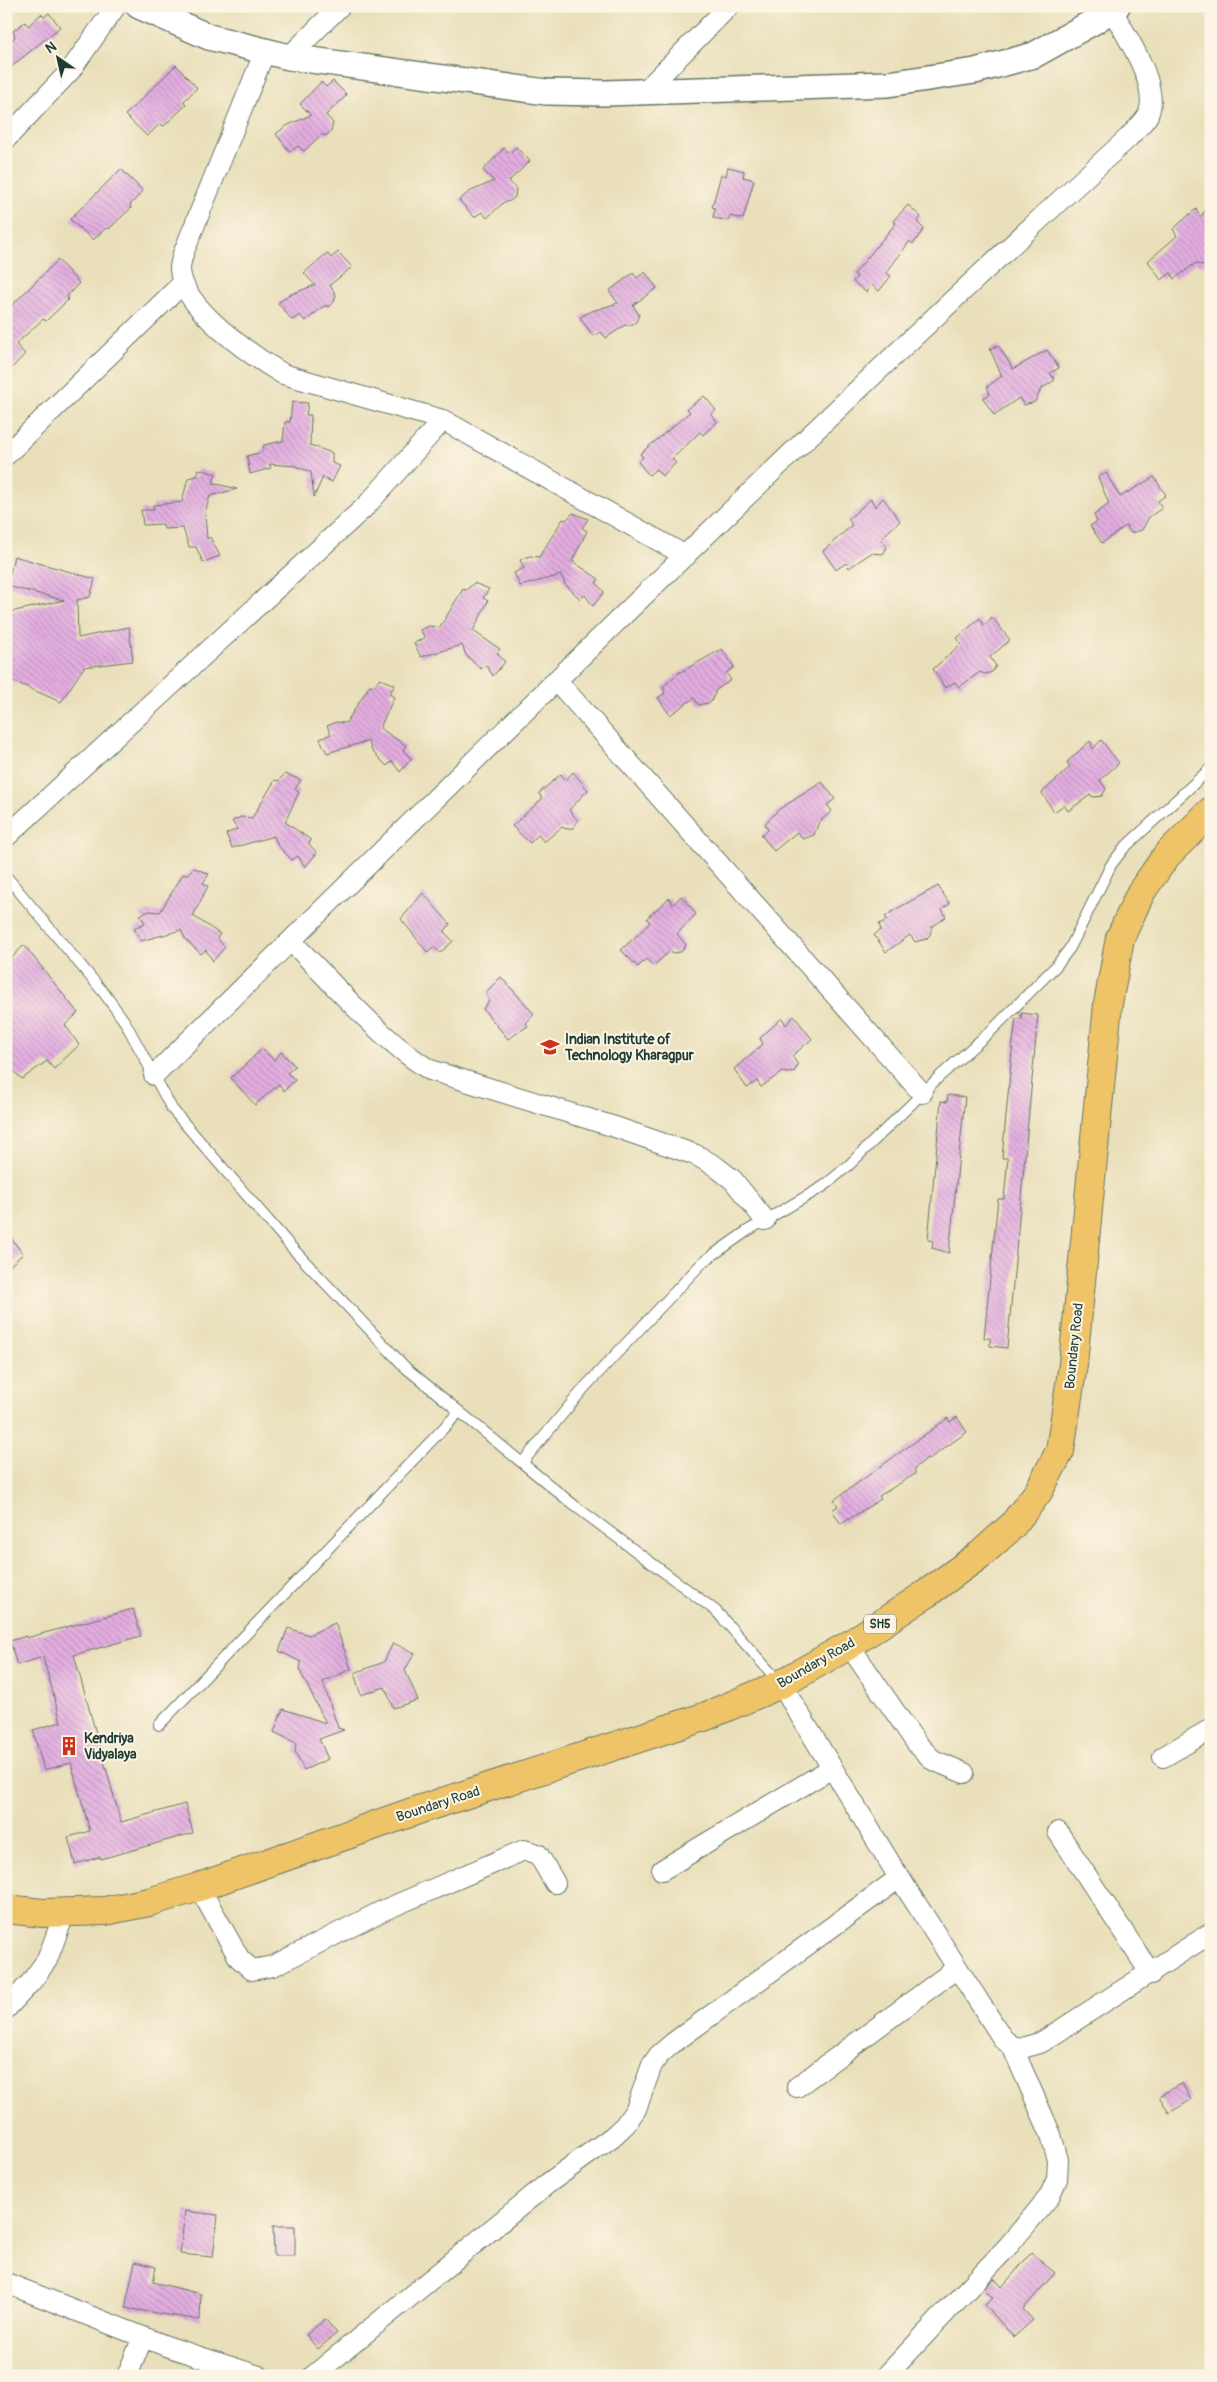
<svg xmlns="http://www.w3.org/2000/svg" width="1217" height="2382" viewBox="0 0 1217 2382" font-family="Pangolin,sans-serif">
<defs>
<pattern id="building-back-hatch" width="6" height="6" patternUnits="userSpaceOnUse" patternTransform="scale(1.25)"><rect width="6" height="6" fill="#e4aee1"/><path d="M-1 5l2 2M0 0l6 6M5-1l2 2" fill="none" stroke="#b88fb7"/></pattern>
</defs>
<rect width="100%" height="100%" fill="#fcf5e5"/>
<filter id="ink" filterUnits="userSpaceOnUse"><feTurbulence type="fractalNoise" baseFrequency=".02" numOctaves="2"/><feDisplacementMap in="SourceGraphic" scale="10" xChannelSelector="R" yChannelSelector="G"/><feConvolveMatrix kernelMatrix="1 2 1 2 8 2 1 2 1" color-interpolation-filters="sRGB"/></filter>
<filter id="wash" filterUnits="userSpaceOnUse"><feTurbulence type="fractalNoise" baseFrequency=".0096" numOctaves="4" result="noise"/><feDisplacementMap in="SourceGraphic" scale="20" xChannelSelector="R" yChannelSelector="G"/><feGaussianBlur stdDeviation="1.12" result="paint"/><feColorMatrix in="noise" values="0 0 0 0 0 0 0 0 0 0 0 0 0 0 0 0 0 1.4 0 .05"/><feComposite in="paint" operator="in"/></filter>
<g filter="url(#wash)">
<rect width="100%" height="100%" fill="#e9dfba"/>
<g id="blocks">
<path fill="url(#building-back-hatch)" d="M49 13 60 27 6 71V45L15 37 13 31 25 22 28 26 41 14 44 17Z
M176 65 197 88 184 101 186 105 164 126 160 124 147 136 125 115Z
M333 81 347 95 326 115 333 123 331 131 327 135H321L304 151 298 146 290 152 276 134 286 126 311 115 300 104 321 82 326 87Z
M516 147 530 161 509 181 516 189 515 197 510 201 504 202 487 218 482 212 474 217 459 200 469 192 494 181 483 170 504 148 510 153Z
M728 167 744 171 743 177 754 180 743 219 730 216 729 221 713 218 715 208 712 207 721 175 726 176Z
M121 169 143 191 130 205 131 208 109 229 106 228 93 240 70 219Z
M1211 204V244L1206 248 1211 259 1208 264 1200 265 1196 263 1174 279 1171 273 1161 280 1148 261 1177 236 1173 229 1196 209 1200 217Z
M908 205 921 217 917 222 924 229 913 244 910 241 886 273 891 276 879 291 872 285 866 292 853 282 857 276 854 274 896 223 893 221Z
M338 252 352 267 330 285 336 295 334 302 330 306H324L305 321 300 315 292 320 278 303 289 295 315 285 304 273 327 253 331 258Z
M58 260 79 283 67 296 68 300 46 321 43 319 16 344 25 354 6 374V311Z
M645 272 657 288 633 305 639 315 636 322 631 325H625L606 338 601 332 593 336 580 317 592 311 618 303 609 291 633 273 637 278Z
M998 345 1013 369 1047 350 1059 368 1050 373 1055 380 1041 389 1035 402 1024 405 1019 398 994 415 983 398 990 394 987 387 1002 376 990 349Z
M704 396 716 410 711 414 717 422 703 435 700 432 672 459 676 463 662 476 656 469 649 475 638 462 643 457 640 454 690 412 687 409Z
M292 402 308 403 306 415H311L310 445 332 453V463L340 466 332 482 323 477 314 497 311 472 295 466 269 464 271 468 250 474 247 456 262 452 264 445 283 441 285 422H290Z
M199 469 216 474 213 483 237 489 210 496 205 513 207 539 210 537 220 556 203 562 196 547H189L183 528 164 529 163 524 143 525 141 510H154L153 505 182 502 188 478 197 476Z
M1106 473 1120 497 1154 477 1166 495 1158 501 1162 508 1149 517 1142 530 1131 533 1126 526 1102 543 1090 526 1097 522 1094 515 1109 504 1098 477Z
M883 498 900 521 881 538 887 547 883 554 871 553 849 568 846 563 836 570 823 551 852 525 848 519 871 499 875 507Z
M573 513 588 519 582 528 587 531 572 561 599 579 596 583 604 592 593 606 585 595 580 599 565 584 561 575 520 586 514 573 524 568 520 560 529 556 539 557 563 519 566 520Z
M14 556 95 579 90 597 77 600 78 638 129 627 133 661 84 667 61 702 6 678V613L64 600 7 586Z
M474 583 489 589 483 598 488 601 473 631 500 649 497 653 505 662 493 676 486 665 481 669 466 655 462 645 421 657 414 643 425 638 420 630 429 626 440 627 463 589 466 590Z
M992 617 1010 640 990 657 996 666 992 672 985 674 980 672 959 687 955 682 945 688 933 669 961 644 957 638 980 618 984 626Z
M722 649 734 667 726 673 731 680 716 690 711 702 699 705 694 698 670 715 658 698 665 693 663 687 677 674Z
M380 679 395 685 389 694 394 697 380 728 406 746 403 750 411 759 400 772 392 761 387 766 372 751 368 741 327 753 320 739 331 734 327 726 336 722 346 723 370 685 373 686Z
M1101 740 1119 763 1100 780 1106 789 1102 796 1094 797 1090 795 1068 811 1064 805 1054 812 1042 793 1070 767 1067 762 1090 741 1093 749Z
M573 772 588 790 569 810 578 821 573 828 566 829 562 827 544 842 538 835 530 843 512 826 542 799 539 793 561 774 565 781Z
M285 774 301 780 295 789 299 792 285 822 311 840 309 844 317 853 305 867 298 856 292 860 278 846 274 836 232 848 226 834 237 829 232 821 241 817 252 818 275 780 278 781Z
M822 782 835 799 827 805 832 811 819 822 814 835 803 839 797 832 774 851 761 835 768 830 765 824 778 810Z
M194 868 209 874 203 883 208 886 193 916 220 934 217 938 225 947 213 961 206 950 201 954 186 940 181 930 141 941 134 928 145 923 140 915 149 911 160 912 183 874 186 875Z
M938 886 950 904 942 909 946 917 932 927 930 935 926 939 915 942 910 935 886 952 874 935 881 930 879 924 887 920 885 917 893 911Z
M423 893 450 924 444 932 453 941 440 953 434 947 428 953 401 919Z
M681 896 696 914 677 934 686 945 681 952 674 953 670 951 653 966 646 959 638 967 621 950 650 923 647 918 669 898 673 905Z
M24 945 78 1013 65 1025 79 1045 54 1069 47 1061 22 1079 6 1064V964Z
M501 977 534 1014 526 1023 528 1026 508 1039 483 1009 489 1001 486 992Z
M1021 1013 1038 1015 1007 1348 990 1346V1338H984L998 1199H1004L1008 1158H1002L1013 1042 1016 1019H1022Z
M794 1016 812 1039 792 1056 798 1065 794 1072 787 1073 782 1072 761 1087 757 1081 747 1088 734 1069 763 1044 760 1038 782 1018 786 1025Z
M262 1049 274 1060 281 1052 295 1066 287 1073 295 1080 284 1091 279 1084 255 1105 231 1078Z
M948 1095 965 1097 949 1253 932 1248 933 1241 928 1240 941 1101 947 1102Z
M6 1232 23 1254 6 1269Z
M957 1417 967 1432 929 1459 927 1458 915 1468V1474L879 1496 881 1499 841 1524 832 1510 838 1506 834 1500 948 1418 950 1422Z
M133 1609 141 1636 74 1655 121 1822 185 1804 193 1833 101 1859 100 1857 75 1864 68 1837 90 1831 71 1763 44 1770 33 1730 61 1722 43 1657 17 1665 10 1641 26 1636V1638Z
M335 1623 351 1669 323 1682 338 1728 344 1730 319 1739 328 1759 304 1770 295 1751 296 1743 274 1732 283 1709 326 1723 300 1671 301 1662 279 1651 288 1628 309 1635Z
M393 1643 415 1653 405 1670 418 1700 393 1708 385 1687 361 1695 354 1673 384 1662Z
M1182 2083 1191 2100 1169 2113 1159 2096Z
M185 2211 218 2215 213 2257 180 2254Z
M273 2226H295V2256H274Z
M1031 2253 1055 2273 1023 2309 1033 2320 1014 2337 985 2305 993 2298 984 2289 994 2278 1002 2287Z
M135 2262 156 2267 153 2282 201 2294 200 2320 125 2308Z
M325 2319 337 2333 318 2349 306 2335Z"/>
</g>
</g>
<g filter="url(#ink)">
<use href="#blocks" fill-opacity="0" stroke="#667663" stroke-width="1"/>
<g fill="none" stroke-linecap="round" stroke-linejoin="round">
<g stroke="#667663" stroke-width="12">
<path id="service" d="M6 876 104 993 125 1022 172 1109 293 1249 406 1368 575 1506 716 1611 780 1683
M522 1463 585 1387 703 1262 747 1231 824 1186 849 1165 940 1076 993 1029 1056 966 1070 948 1111 865 1124 848 1211 768
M159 1725 459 1412"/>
</g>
<g stroke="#667663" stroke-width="22">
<path id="minor" d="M265 51 183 254C182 258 180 264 180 269 181 307 252 356 283 374L443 420 686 556
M289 57 340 6
M644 92 729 6
M6 139 70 71 116 6
M6 455 183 283
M556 680 922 1093
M6 837 366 506 443 420
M291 941C333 983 381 1040 430 1070L615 1127 696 1155 715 1166 733 1180 765 1220
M154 1075C475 760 795 442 1128 138 1134 131 1144 123 1148 115 1161 86 1126 36 1112 10
M849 1645 917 1744 933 1760 964 1773
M781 1684 892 1866 1003 2039 1012 2046 1023 2048 1042 2042 1211 1933
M1163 1757 1211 1729
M1058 1832 1151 1974
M662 1870 832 1768
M199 1887 239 1958 252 1970 273 1966 382 1911 524 1850 538 1854 555 1883
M6 2009 31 1982 47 1960 65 1912
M797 2087 957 1968
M6 2283 166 2346 259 2376
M127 2376 143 2337
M313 2376 547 2184 612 2137 625 2125 636 2109 652 2065 659 2055 673 2043 899 1878
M886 2376 1009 2245 1049 2197 1057 2179 1058 2160 1051 2135 1012 2046"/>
</g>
<g stroke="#667663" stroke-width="28">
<path id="tertiary" d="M139 6 209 37 289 57 546 92 605 93 888 84 975 71 1034 55 1093 22 1117 6"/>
</g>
<g stroke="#667663" stroke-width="30">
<path id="primary" d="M6 1909 43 1913 105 1911 149 1902 199 1887 421 1809 704 1717 781 1684 849 1645 923 1596 981 1554 1012 1526 1038 1492 1060 1451 1073 1364 1108 1004 1120 938 1141 892 1167 855 1211 811"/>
</g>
<use href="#service" stroke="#fff" stroke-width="10"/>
<use href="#minor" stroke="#fff" stroke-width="20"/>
<use href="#tertiary" stroke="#fff" stroke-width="25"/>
<use href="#primary" stroke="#efc469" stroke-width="28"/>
</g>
</g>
<defs>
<g id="university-bare" transform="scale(1.5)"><path d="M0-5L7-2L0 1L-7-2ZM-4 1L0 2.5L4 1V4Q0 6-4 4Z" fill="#c8321e" stroke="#fcf5e5" stroke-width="2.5" paint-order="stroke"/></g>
<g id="building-bare" transform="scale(1.5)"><path d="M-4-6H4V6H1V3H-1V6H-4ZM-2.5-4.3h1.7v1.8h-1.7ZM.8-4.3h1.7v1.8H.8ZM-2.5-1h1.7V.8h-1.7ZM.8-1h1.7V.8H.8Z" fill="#c8321e" stroke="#fcf5e5" stroke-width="2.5" paint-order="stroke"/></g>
</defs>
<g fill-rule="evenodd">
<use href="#university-bare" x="550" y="1047"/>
<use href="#building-bare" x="69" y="1746"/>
</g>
<g text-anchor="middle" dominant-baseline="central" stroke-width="4" stroke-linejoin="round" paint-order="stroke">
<rect fill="#fcf5e5" stroke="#617469" stroke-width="1" x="864" y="1614.5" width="32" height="19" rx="4"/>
<g font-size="12" font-weight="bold" fill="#1f3d34">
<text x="880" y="1624">SH5</text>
</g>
<g font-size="14" font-weight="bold" fill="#1f3d34" stroke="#fcf5e5" text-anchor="start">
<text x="565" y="1039">Indian Institute of<tspan x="565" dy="16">Technology Kharagpur</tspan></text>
<text x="84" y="1738">Kendriya<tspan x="84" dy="16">Vidyalaya</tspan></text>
</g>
<g font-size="14" fill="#1f3d34" stroke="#fcf5e5">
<text transform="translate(1074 1346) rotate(-84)">Boundary Road</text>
<text transform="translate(816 1663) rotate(-30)">Boundary Road</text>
<text transform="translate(438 1804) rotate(-18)">Boundary Road</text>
</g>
</g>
<rect width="1217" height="2382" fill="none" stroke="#fcf5e5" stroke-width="25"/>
<g transform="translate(58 58) rotate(326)" stroke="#fcf5e5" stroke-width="4" paint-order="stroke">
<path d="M0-4L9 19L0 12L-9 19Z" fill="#1f3d34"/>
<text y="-8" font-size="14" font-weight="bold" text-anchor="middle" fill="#1f3d34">N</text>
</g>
</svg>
